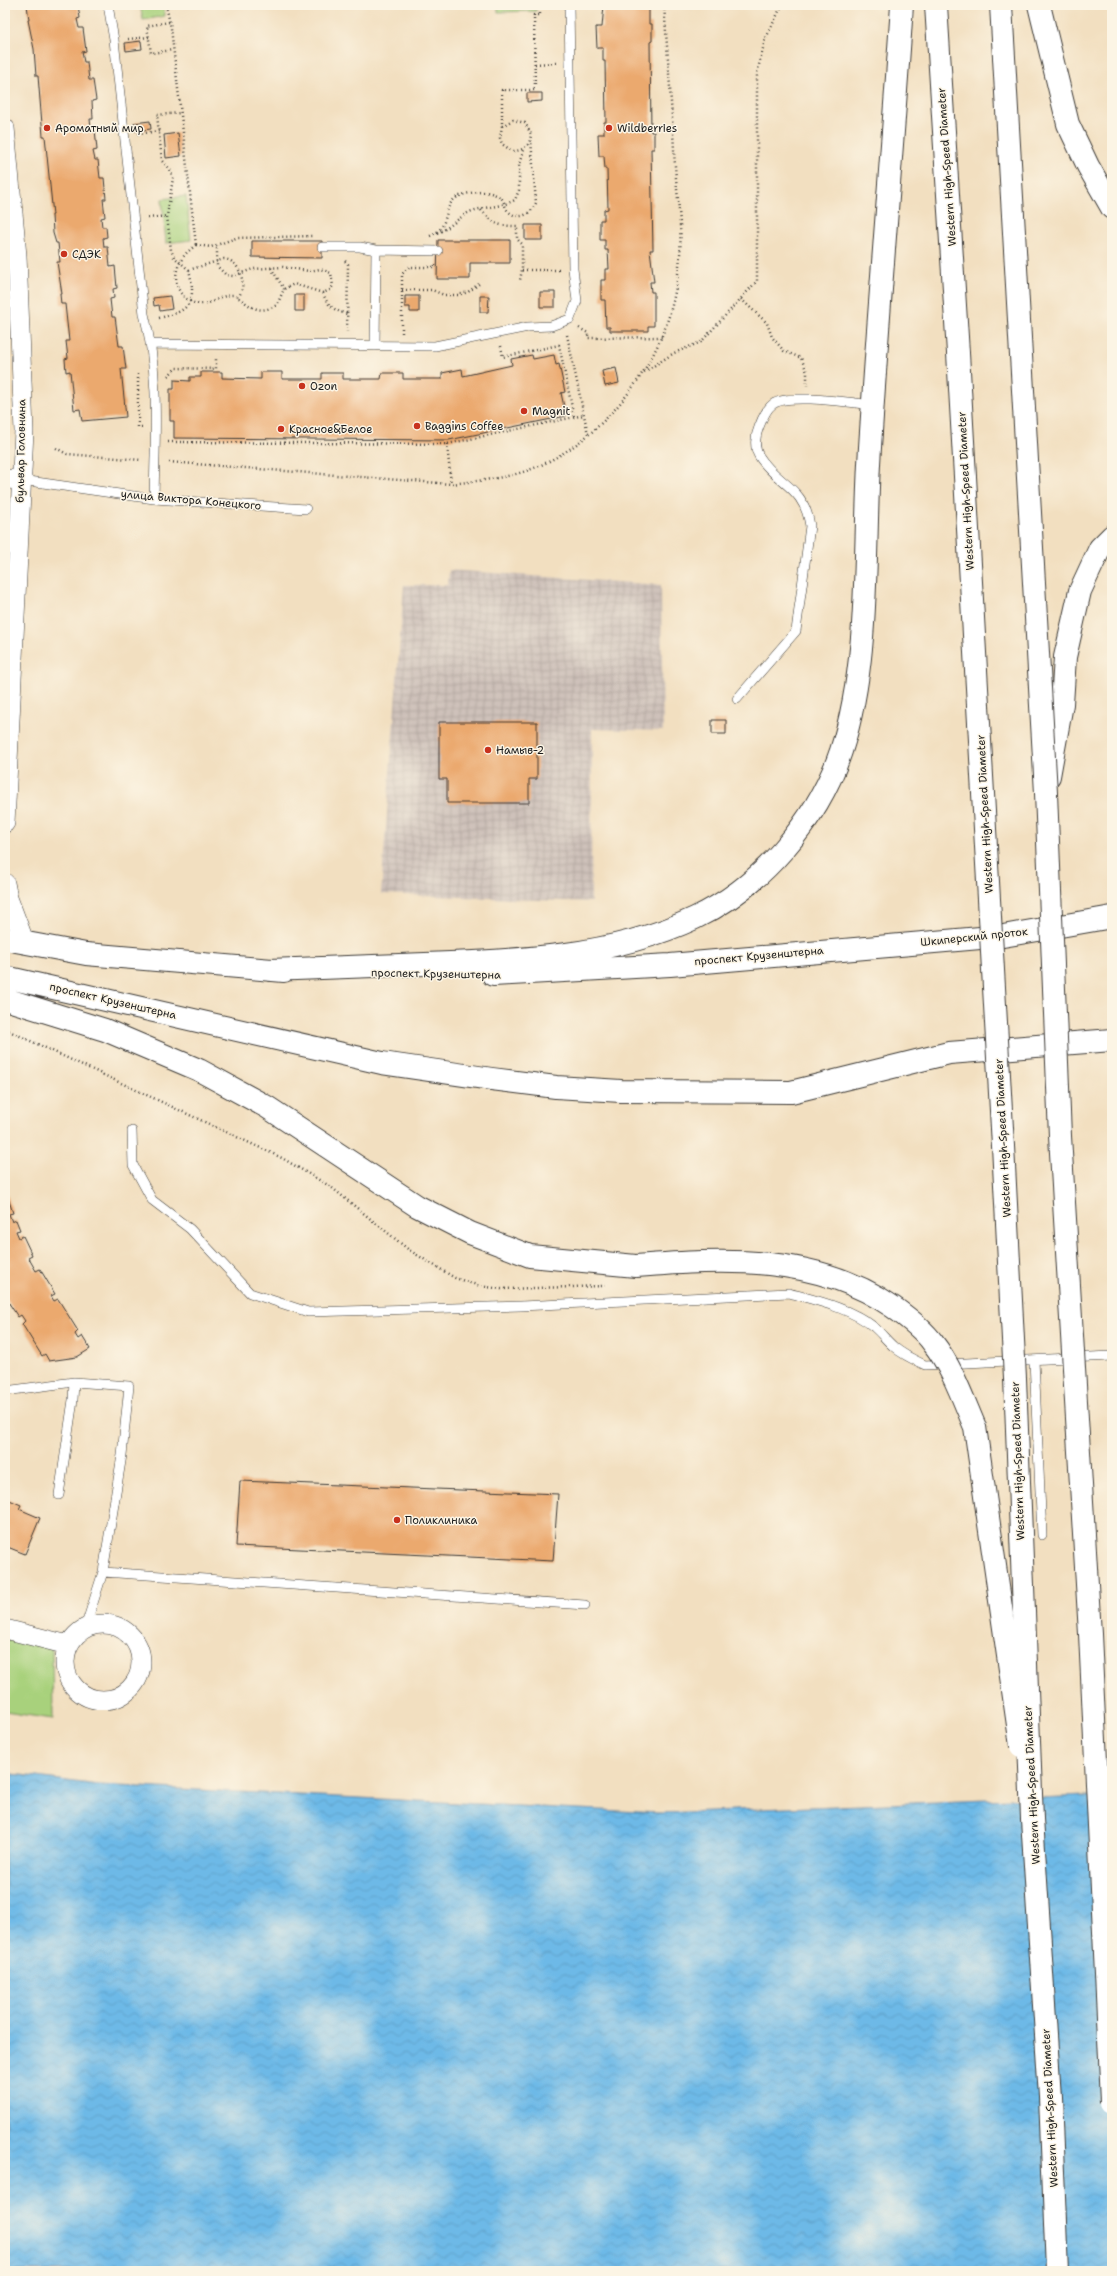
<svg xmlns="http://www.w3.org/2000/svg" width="1117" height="2276" viewBox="0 0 1117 2276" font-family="'Shantell Sans',sans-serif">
<defs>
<pattern id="industrial-grid" width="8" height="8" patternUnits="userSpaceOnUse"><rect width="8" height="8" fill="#cec1ba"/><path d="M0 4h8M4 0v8" fill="none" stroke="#b0a59f"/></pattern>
<pattern id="water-waves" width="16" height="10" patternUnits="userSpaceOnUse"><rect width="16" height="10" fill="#6db9e7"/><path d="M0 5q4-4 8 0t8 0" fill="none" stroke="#5e9ec6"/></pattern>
</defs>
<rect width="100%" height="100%" fill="#fcf5e5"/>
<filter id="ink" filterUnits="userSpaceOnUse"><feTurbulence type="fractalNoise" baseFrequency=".025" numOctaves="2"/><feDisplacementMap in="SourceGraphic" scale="8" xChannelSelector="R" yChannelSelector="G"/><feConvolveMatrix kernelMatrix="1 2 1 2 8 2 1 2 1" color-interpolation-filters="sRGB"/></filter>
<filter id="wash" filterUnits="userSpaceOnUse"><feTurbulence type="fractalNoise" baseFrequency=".012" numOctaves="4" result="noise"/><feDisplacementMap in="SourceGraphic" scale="16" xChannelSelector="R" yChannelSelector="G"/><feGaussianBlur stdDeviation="0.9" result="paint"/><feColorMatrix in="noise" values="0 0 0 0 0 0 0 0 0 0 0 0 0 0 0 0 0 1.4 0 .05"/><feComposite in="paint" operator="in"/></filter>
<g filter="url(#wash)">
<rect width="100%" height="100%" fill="#f2dfc0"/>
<path fill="url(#industrial-grid)" d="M449 570 661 585 663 731 592 729 591 902 381 894 404 585H448Z"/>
<path fill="#a8d17c" stroke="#62764c" d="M140 5H163L165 16 143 20Z
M498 5H536V11L498 12Z
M186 196 191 240 166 243 162 199Z
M5 1639 52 1648 53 1719 5 1712Z"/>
<path fill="url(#water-waves)" stroke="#446a82" d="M5 1773 99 1785 660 1813 1112 1795V2271H5Z"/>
<g id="blocks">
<path fill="#eba96e" d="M27 5H78L80 18 77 19 79 28H83L86 51 82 52 84 62H87L89 80H93L96 100 92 101 93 119H90L91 129H95L97 150 93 151 95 160H98L100 178H104L106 199H103L105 217 101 218 102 227H106L107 237 103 238 104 247H108L110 267 115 266 117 288 113 289 114 298 110 299 112 317H115L119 346H123L126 369H121L126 417 82 421 80 409 74 410 70 371 66 372 65 359 68 358 66 341H69L65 304H61L60 294H62L57 262H60L58 243H56L53 233 52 215H53L45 136H43L38 76H36L34 49 28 20H29Z
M604 5H649V24H652V41L650 42 651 132H654V149H651L653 250H650L654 282H650L651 292H654V326H648V331H610V327H606L605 300H601V280H605V269H609L608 250H605V240H600V220H604V210L608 209 607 169H605L604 156H599L598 134H604V122H606L605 61H603V48H597L596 27H602Z
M141 41 142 49 126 51 125 43Z
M527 93H542V101L527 102Z
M150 121 151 129 135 131 134 123Z
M178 133 181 156 166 158 164 135Z
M525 225H542V240H525Z
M438 240H510V263H470V279H437Z
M252 241H322V258L252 257Z
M540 292H555V307H540Z
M295 295H304V311H295Z
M170 296 172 309 160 311 159 305 154 306 153 298Z
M405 296H419V312H410V307H405Z
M480 296H489L488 312H480Z
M532 355 533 359 554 355 556 365 559 364 565 392 561 393 566 416 449 440 174 438V421H170V389H174V380L190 381V377H201V372H222V378L261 379V372H282V379H322V373H343V379H381L382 373H403V379H442V373L462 369 463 376 512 365 511 359Z
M616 368 619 383 605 386 602 371Z
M712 720H726V734H712Z
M439 722H537V779H529V803H447V779H439Z
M5 1195H7L13 1213 9 1214 12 1222 16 1220 20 1230 16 1231 19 1238 23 1236 32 1255 28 1257 36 1271 40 1269 55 1294 51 1296 54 1301 58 1299 78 1331 75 1334 78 1339 82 1336 90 1349 77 1357 49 1361 45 1354 42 1356 22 1324 25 1321 21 1315 18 1317 5 1297Z
M240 1481 558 1494 553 1561 236 1546Z
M5 1498 21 1505 19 1509 40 1518 25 1554 5 1546Z"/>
</g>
</g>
<g filter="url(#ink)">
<use href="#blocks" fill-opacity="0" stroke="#3c3935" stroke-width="1"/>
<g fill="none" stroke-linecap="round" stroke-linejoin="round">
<g stroke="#3c3935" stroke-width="10">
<path id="lane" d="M108 5 114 40 144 314C160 374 155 437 154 499
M322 247H360L376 250 438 251
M152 344 435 346 528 327 551 326 570 319 577 301 573 269 569 5
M375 346 376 250
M22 480 154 499 306 509
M737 699 796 631 810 526C804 485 778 486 759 456 754 448 755 436 759 427 762 419 766 409 773 404 788 393 852 403 873 405
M132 1131 133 1165 152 1200 190 1229 250 1293 308 1312 521 1306 789 1293C818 1301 850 1308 874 1327 881 1333 887 1341 894 1347 903 1355 914 1360 925 1365L1112 1356
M1034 1360 1042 1535
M5 1391 74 1382 129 1386 122 1455 103 1572 85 1628
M59 1495 73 1400 74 1382
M103 1572 585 1605"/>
</g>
<g stroke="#3c3935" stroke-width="20">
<path id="street" d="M5 128 17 256 24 431 5 823
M5 479 22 480
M5 883 8 898 25 943
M65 1662a38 38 0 1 1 76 0a38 38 0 1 1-76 0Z
M5 1629 68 1645"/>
</g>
<g stroke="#3c3935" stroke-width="24">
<path id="secondary" d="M1039 5 1068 124 1088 166 1112 208
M1049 776 1062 704 1065 657 1080 591 1100 548 1112 536
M5 939 86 954 284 971
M270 970C322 968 373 966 425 964 516 961 612 957 695 918 761 887 818 820 841 751 870 662 864 557 869 464 878 311 892 158 902 5
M493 975 670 965 1003 936 1112 917
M5 977 382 1063 492 1079 556 1087 621 1091 791 1092 949 1053 1112 1040
M5 999 105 1030 199 1070 267 1107 417 1206 470 1233 530 1256 636 1266"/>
</g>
<path stroke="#3c3935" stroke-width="2.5" stroke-dasharray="1 3" stroke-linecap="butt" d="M166 5 171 28 196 245
M169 22 147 26 151 53 173 50
M128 39 149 37
M535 64 556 63
M502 126 513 120 525 123 531 134C530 146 524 151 512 151L502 144 500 138 502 126V90H535L534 15H540V5
M138 134 159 131
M481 210C494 224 497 226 517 226V239L522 244V270L520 280
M148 218 167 216
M437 233C451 228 459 216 472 211 487 206 499 208 515 200L519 190V164L524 149
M430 236C459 224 430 192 485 192 490 192 498 195 502 199 505 203 505 209 509 212 520 221 531 214 536 203L531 140
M196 245 211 247 236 238 313 236
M196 245C190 250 184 254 181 261 170 278 178 301 199 304 213 305 221 294 234 295 251 305 256 316 277 305L284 289 294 284 323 293 330 290 333 286 331 273 320 269 309 271 283 267 253 269 233 276 226 275 217 266V245
M345 261 348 264 347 332
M271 268 284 289
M189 270 224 259C240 260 248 286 238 297
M522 270H560
M402 290H432L444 295H458L468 292 479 284
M323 293C328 307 334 310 347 314
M741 299 767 323 772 337 784 351 801 358 807 372V386
M159 318C190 311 197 303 189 270L174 257 171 250 167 216 173 178 170 169 162 161 157 115 180 113
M579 328 588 333V338L662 337
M402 333V274L409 267H435V265
M567 335 588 434
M501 346 503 357 559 345 574 417
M644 372 674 353 701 342 757 281V73L765 40 782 5
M138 374V427H142
M168 376 176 368 216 369V358
M168 442 447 444 584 415
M447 444 451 484
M56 448 67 454 142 460
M169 462 451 484C475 481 502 479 526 471 585 451 637 394 661 338 672 313 678 282 680 255 682 226 677 195 675 166 672 113 668 59 664 5
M5 1029 282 1158 331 1187 409 1250 455 1278 480 1286 501 1289 605 1286"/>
<use href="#lane" stroke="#fff" stroke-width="9"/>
<use href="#street" stroke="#fff" stroke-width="19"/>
<use href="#secondary" stroke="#fff" stroke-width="22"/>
<g stroke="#3c3935" stroke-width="24" stroke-linecap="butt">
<path id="secondary-bridge" d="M636 1266C724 1259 817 1254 893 1307 907 1317 923 1329 933 1343 952 1367 963 1399 975 1427L1021 1746"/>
</g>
<g stroke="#3c3935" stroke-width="24" stroke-linecap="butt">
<path id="highway-bridge" d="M936 5 958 353 1003 1146 1015 1378 1032 1819 1050 2097 1057 2271
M1001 5 1046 793 1060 1136 1090 1634 1112 2102"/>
</g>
<use href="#secondary-bridge" stroke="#fff" stroke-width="22"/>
<use href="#highway-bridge" stroke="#fff" stroke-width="22"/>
</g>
</g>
<g fill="#c8321e" stroke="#fcf5e5" stroke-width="1.5">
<circle cx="47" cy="128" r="4"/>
<circle cx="609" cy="128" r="4"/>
<circle cx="64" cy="254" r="4"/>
<circle cx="302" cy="386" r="4"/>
<circle cx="524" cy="411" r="4"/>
<circle cx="417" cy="426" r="4"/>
<circle cx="281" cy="429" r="4"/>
<circle cx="488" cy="750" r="4"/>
<circle cx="397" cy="1520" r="4"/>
</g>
<g text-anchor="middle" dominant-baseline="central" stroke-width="3" stroke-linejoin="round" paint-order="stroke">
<g font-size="11" fill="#1c1c1c" stroke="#fcf5e5" text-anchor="start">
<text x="55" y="128">Ароматный мир</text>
<text x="617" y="128">Wildberries</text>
<text x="72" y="254">СДЭК</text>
<text x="310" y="386">Ozon</text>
<text x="532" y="411">Magnit</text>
<text x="425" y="426">Baggins Coffee</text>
<text x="289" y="429">Красное&amp;Белое</text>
<text x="496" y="750">Намыв-2</text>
<text x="405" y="1520">Поликлиника</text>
</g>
<g font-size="11" fill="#1c1c1c" stroke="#fcf5e5">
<text transform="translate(947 167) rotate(-94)">Western High-Speed Diameter</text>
<text transform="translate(21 451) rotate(-89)">бульвар Головнина</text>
<text transform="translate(966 491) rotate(-93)">Western High-Speed Diameter</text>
<text transform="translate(191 500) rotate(5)">улица Виктора Конецкого</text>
<text transform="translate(985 814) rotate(-93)">Western High-Speed Diameter</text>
<text transform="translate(974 937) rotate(-6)">Шкиперский проток</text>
<text transform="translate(759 956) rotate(-5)">проспект Крузенштерна</text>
<text transform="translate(436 974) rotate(1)">проспект Крузенштерна</text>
<text transform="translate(113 1001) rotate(13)">проспект Крузенштерна</text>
<text transform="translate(1003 1138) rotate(-93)">Western High-Speed Diameter</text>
<text transform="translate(1018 1461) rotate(-92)">Western High-Speed Diameter</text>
<text transform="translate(1032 1785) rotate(-93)">Western High-Speed Diameter</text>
<text transform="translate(1050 2108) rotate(-93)">Western High-Speed Diameter</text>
</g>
</g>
<rect width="1117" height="2276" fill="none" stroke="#fcf5e5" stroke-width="20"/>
</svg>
